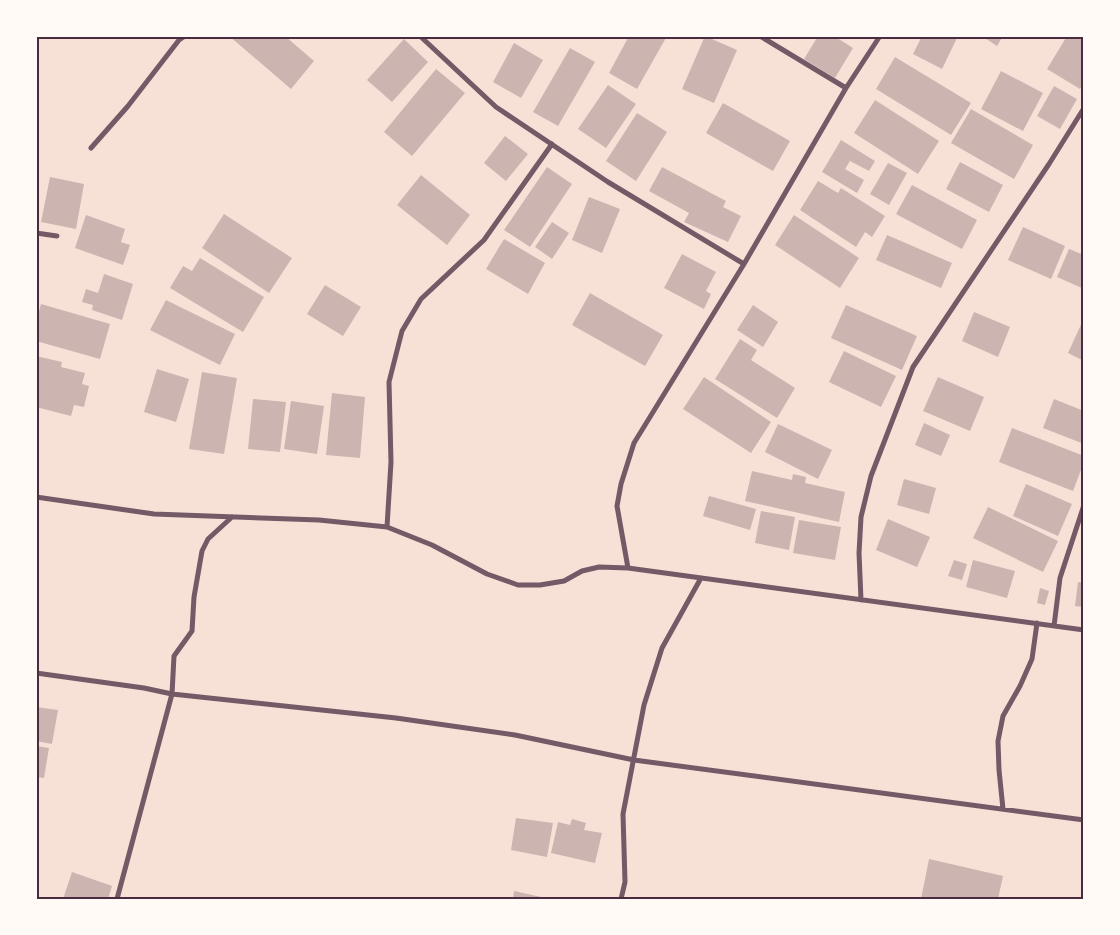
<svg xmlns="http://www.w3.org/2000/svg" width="1120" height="935" viewBox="0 0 1120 935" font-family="'PT Serif',serif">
<rect width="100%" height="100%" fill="#f7e1d7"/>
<path fill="#ccb4b1" d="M229 36H285L314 61 291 89Z
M629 36H667L637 89 609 73Z
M705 36 737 50 714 103 682 89Z
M818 36H834L853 48 835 78 804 59Z
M922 36H958L942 69 913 54Z
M982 36H1003L997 46Z
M1067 36H1084V83L1080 89 1047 69Z
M404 39 428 62 392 102 367 80Z
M514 43 543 60 521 98 493 82Z
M570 48 595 62 558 126 533 112Z
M895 57 971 103 951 135 876 89Z
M436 69 465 93 412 156 384 132Z
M1001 71 1043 93 1023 131 981 109Z
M608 85 636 104 606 148 578 129Z
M1054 86 1077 99 1060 129 1037 116Z
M875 100 939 141 918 174 854 133Z
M723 103 790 141 773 171 706 133Z
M971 109 1033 145 1014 179 951 143Z
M637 113 667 132 636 181 606 161Z
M505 136 528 154 506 181 484 163Z
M841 140 875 161 869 171 850 161 845 169 864 180 857 193 822 172Z
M960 162 1003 185 989 212 946 189Z
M888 163 907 173 889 205 870 194Z
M547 167 572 184 530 247 504 230Z
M662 167 726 201 723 207 741 216 728 242 684 222 689 213 649 191Z
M421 175 470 215 447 245 397 205Z
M50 177 84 184 76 229 41 222Z
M818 181 838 193 841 188 885 216 872 237 865 232 856 247 800 210Z
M912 185 977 220 962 249 896 214Z
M589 197 620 209 602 253 572 240Z
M224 214 292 258 269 293 202 248Z
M86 215 125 229 121 242 130 245 123 265 75 248Z
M794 215 859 258 840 288 775 245Z
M552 222 569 233 552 259 535 247Z
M1023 227 1065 246 1051 279 1008 260Z
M887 235 952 263 941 288 876 260Z
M504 239 545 263 528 294 486 269Z
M1069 249 1084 255V289L1057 277Z
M682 254 716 272 706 291 711 294 704 309 664 288Z
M200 258 264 297 243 332 170 288 183 266 192 271Z
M104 274 133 284 122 320 92 310 93 305 82 302 86 289 98 293Z
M325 285 361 307 343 336 307 314Z
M590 293 663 335 645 366 572 325Z
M166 300 235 334 220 365 150 330Z
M41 304 110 324 100 359 36 341V323Z
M753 305 778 322 763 347 737 330Z
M846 305 917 336 902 370 831 338Z
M974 312 1010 327 998 357 962 341Z
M1084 318V361L1068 353Z
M740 339 757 350 751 360 795 388 777 418 715 379Z
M844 351 896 376 881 407 829 382Z
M36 356 62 362 61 367 85 373 82 384 89 386 84 407 74 405 71 416 36 407Z
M157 369 189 379 176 422 144 412Z
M202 372 237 378 224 454 189 449Z
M704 377 771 422 751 453 683 409Z
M938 377 984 397 970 431 923 411Z
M332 393 365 397 360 458 326 455Z
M253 399 286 402 280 452 248 449Z
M1054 399 1084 411V444L1043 428Z
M291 401 324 406 317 454 284 449Z
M924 423 950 435 941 456 915 445Z
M778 424 832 450 818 479 765 452Z
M1012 428 1084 456V462L1073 491 999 462Z
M752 471 792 480 793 474 806 477 805 483 845 492 839 522 745 501Z
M904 479 936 488 929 514 897 505Z
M1026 484 1072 504 1058 536 1013 516Z
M709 496 756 509 750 530 703 516Z
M988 507 1058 541 1043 572 973 538Z
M761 511 795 517 789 550 755 543Z
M888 519 930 537 917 567 876 550Z
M799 520 841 527 835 560 793 553Z
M954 560 967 564 962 580 948 576Z
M973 560 1015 571 1007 598 966 587Z
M1078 582 1084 583V607L1075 606Z
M1040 588 1049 591 1045 605 1037 603Z
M36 707 58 710 52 744 36 741Z
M36 746 49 748 44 778 36 777Z
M516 818 553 823 547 857 511 850Z
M572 819 586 823 584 830 602 833 595 863 551 853 558 822 570 825Z
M929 859 1003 876 998 899H921Z
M72 872 112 886 108 899H63Z
M514 891 546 898V899H513Z"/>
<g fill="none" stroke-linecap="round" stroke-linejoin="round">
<path stroke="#755966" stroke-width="5" d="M420 36 496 107 608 182 744 264
M760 36 846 88
M91 148 128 106 179 40 185 36
M36 233 57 236
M36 497 154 514 319 520 387 527 432 545 487 574 518 585H540L564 581 582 571 599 567 628 568 1084 630
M387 527 391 462 389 382 402 331 421 299 484 240 552 144
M628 568 617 506 621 484 634 443 744 264 846 88 880 36
M861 600 859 553 861 517 871 476 913 367 1049 164 1084 108
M1054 626 1060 578 1084 505
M36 673 144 688 172 694 396 718 515 735 634 760 1084 820
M1003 809 999 770 998 741 1003 716 1020 686 1032 659 1037 623
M117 899 172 694 174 656 192 631 194 597 202 551 208 539 232 517
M621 899 625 882 623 814 644 705 662 648 701 578"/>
</g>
<rect width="1120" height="935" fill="none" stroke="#fffaf5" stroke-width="75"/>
<rect x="38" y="38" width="1044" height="860" fill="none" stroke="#4a2c40" stroke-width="2"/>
</svg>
